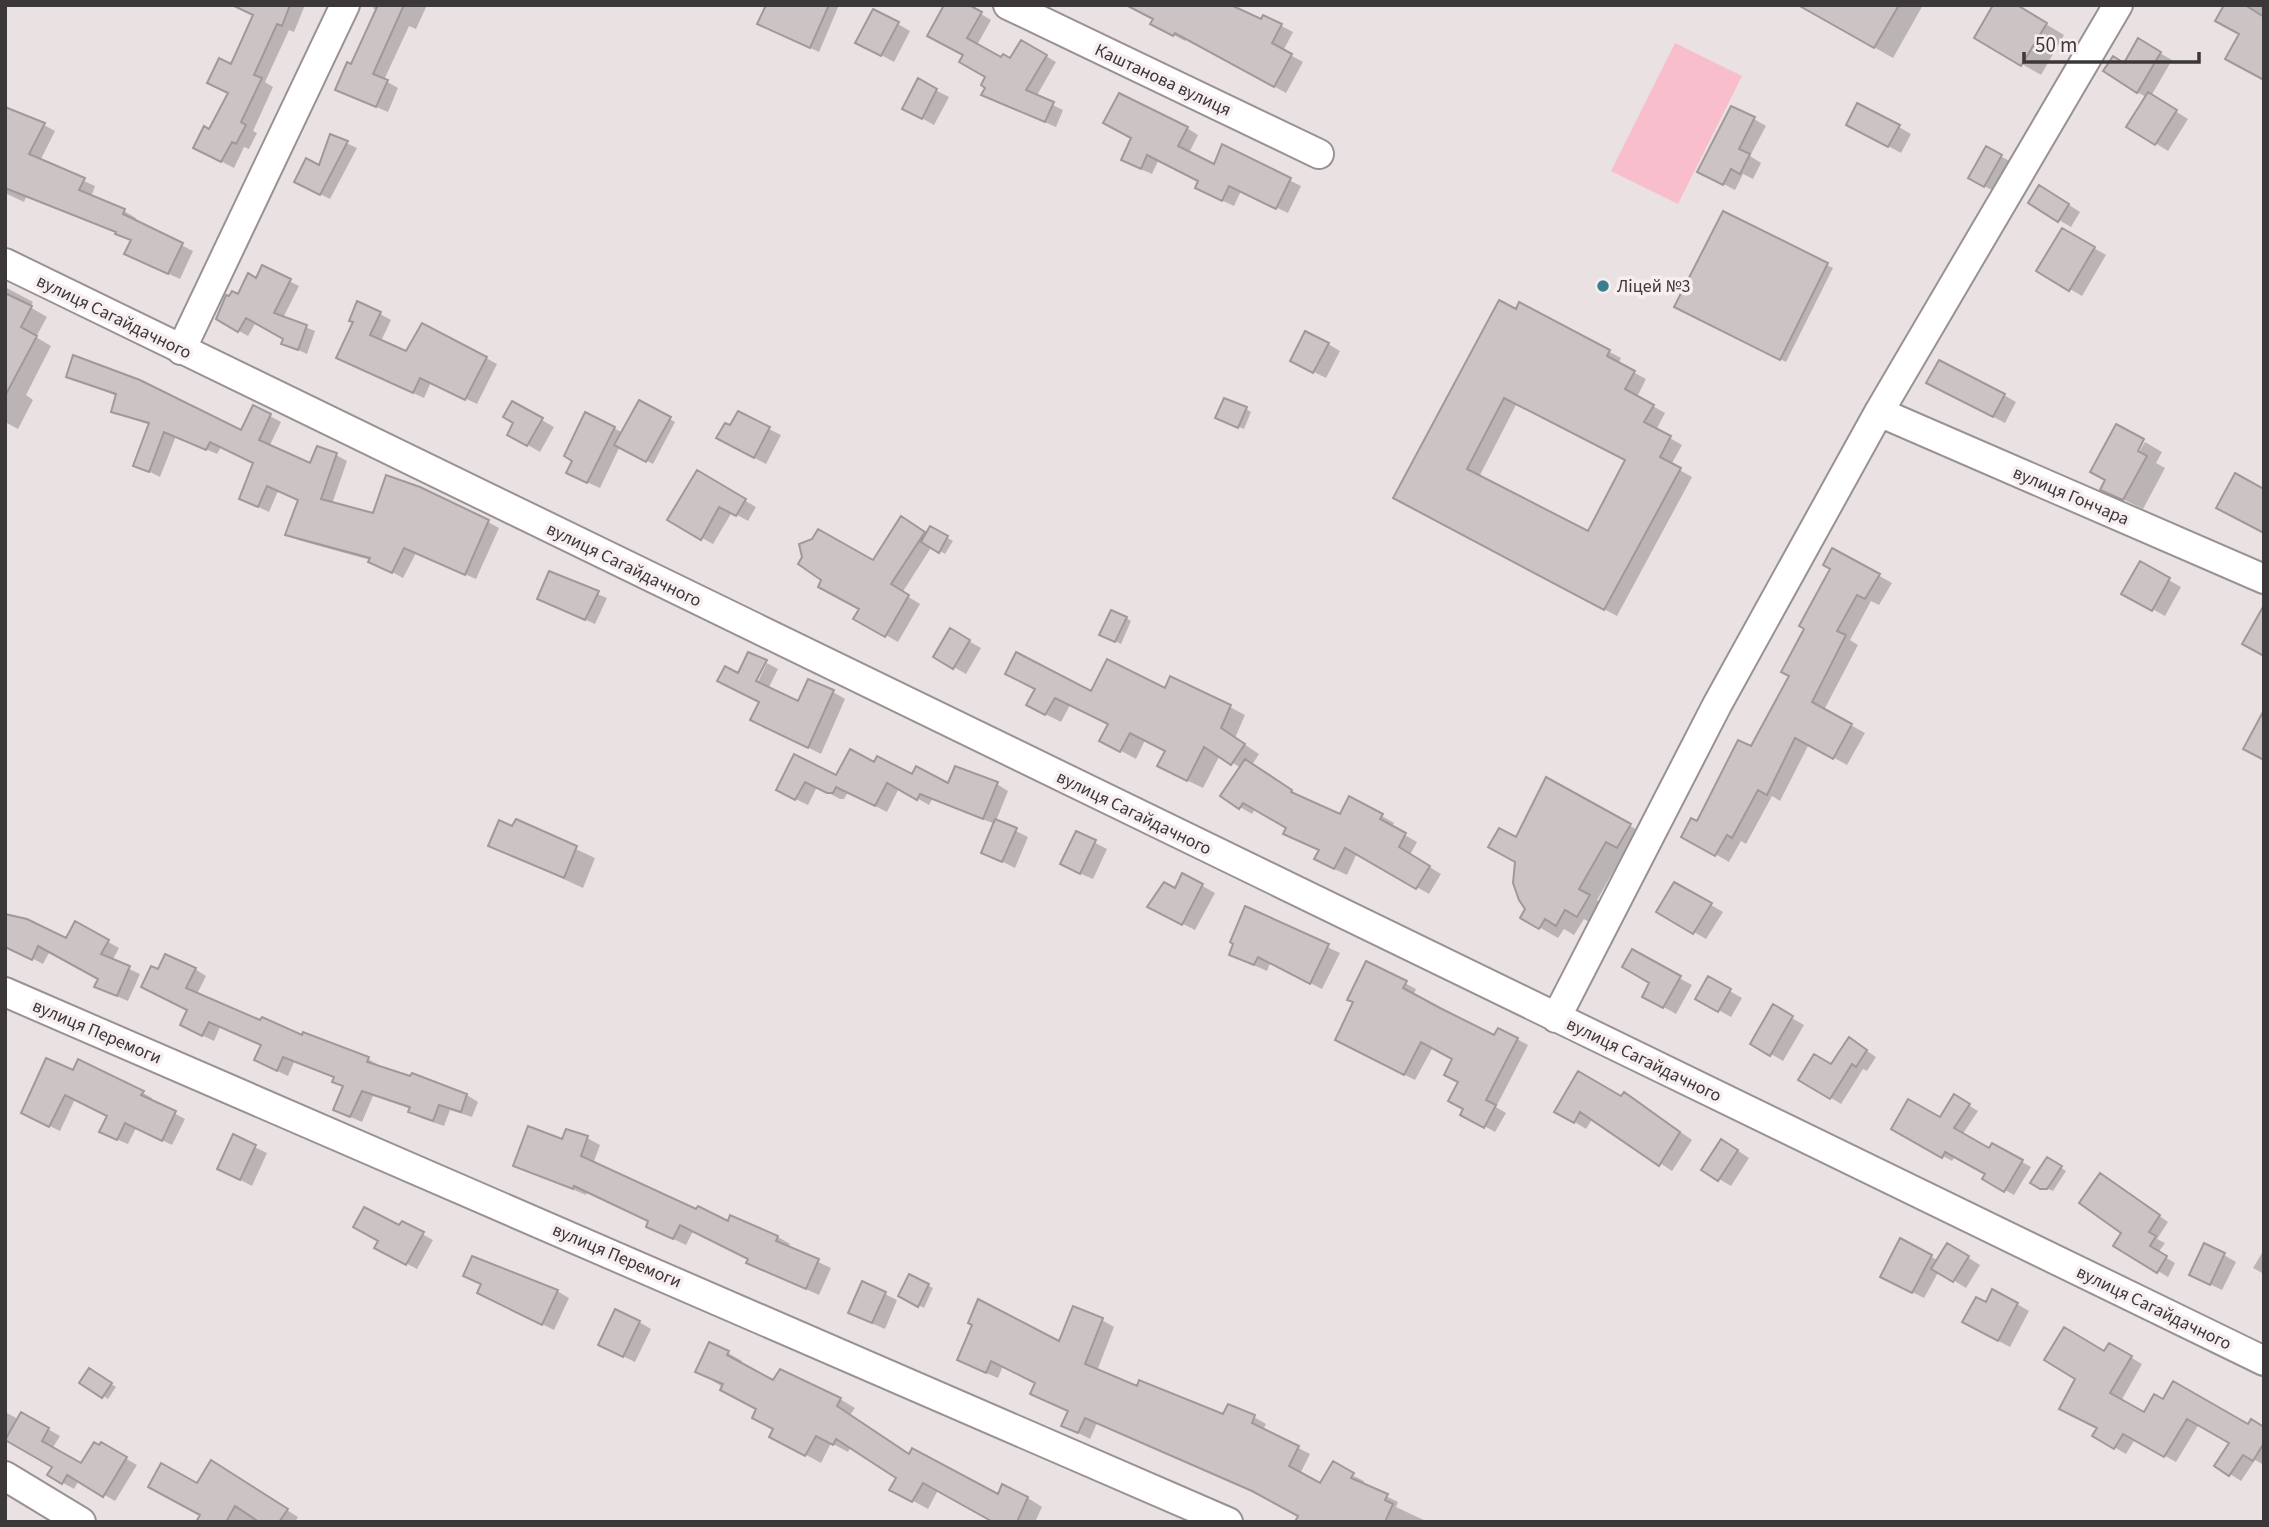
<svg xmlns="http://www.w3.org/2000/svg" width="2269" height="1527" viewBox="0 0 2269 1527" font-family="'Source Sans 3',sans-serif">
<rect width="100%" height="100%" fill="#eae1e3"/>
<path fill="#f9becb" d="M1675 43 1742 76 1678 204 1611 171Z"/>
<path fill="#0003" fill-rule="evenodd" d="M254 5H305L294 32 289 30 265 82 273 87 253 131 257 133 249 149 244 147 234 168 207 154 210 131 230 93 231 66 255 14Z
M374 5H427L416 29 409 26 384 80 398 88 388 112 348 95 352 66 377 11 373 8Z
M768 5H839L819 52 768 28Z
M966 5 991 20 977 45 1002 59 1011 61 1022 42 1056 62 1036 97 1063 110 1056 127 983 95 988 76 965 55Z
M1821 5H1923L1893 58 1816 14Z
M2014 5 2064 35 2041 75 1976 37Z
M2226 5H2264V78L2241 33Z
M1264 17 1293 32 1283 51 1303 62 1286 93 1187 38 1185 41 1164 30 1261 22Z
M898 24 910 31 894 62 870 49Z
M2139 41 2172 60 2151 96 2188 119 2168 151 2128 126 2146 97 2137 92 2125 65Z
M918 81 949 97 934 125 904 108Z
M1754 119 1766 126 1750 156 1761 163 1753 179 1743 174 1735 190 1712 178Z
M44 125 55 131 40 161 95 186 91 197 124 211 136 218 134 221 193 251 180 279 138 260 132 241 118 233 26 197 24 202 5 193V173Z
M1899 127 1911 134 1901 153 1860 131Z
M1187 128 1198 135 1189 153 1215 166 1223 147 1301 186 1288 213 1241 191 1234 206 1208 194 1200 181 1159 159 1152 174 1134 166 1133 138Z
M331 136 357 148 330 199 306 187 320 167Z
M1986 148 2013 163 1997 193 1970 178Z
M2052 194 2080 212 2071 227 2059 220Z
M1724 213 1833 268 1786 362 1681 310Z
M2063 230 2106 255 2082 296 2039 271Z
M263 268 299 286 283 318 315 331 307 354 283 343 285 339 256 322 248 336 218 319 257 280Z
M5 287 33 302 30 307 47 317 36 337 51 346 26 395 33 400 18 429 5 422Z
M1520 304 1621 358 1618 364 1646 379 1637 397 1665 413 1656 430 1682 445 1671 465 1692 477 1617 616 1407 504ZM1517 403 1627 460 1588 534 1479 477Z
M380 314 391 320 381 341 407 354 486 358 497 364 477 404 431 382 424 398 349 364Z
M1328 344 1340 351 1326 378 1304 367Z
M68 376 242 432 254 408 270 416 281 422 269 447 311 465 336 455 347 461 332 504 374 515 488 522 499 528 476 579 416 553 403 578 370 560 298 540 287 534 300 500 278 491 269 512 241 499 254 463 221 447 217 454 176 436 160 477 136 465 150 425 113 412 117 396Z
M1940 389 2004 395 2016 402 2005 423Z
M640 402 675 422 653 464 620 446 600 488 580 479 614 428 623 433Z
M512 403 554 427 540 452 509 434 516 422Z
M1246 409 1251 412 1244 429 1223 420Z
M769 429 781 435 766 464 730 445Z
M2145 442 2162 452 2156 463 2165 468 2143 509 2102 489 2135 459Z
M697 473 756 507 748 521 732 512 713 544 670 520Z
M901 519 927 535 931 528 953 541 945 554 932 546 902 593 920 604 898 642 856 618 873 562Z
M1833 550 1892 583 1879 605 1871 601 1850 640 1858 645 1824 710 1865 733 1847 765 1809 744 1780 801 1772 796 1746 844 1741 841 1729 862 1684 836 1697 823 1752 748 1792 676 1806 629 1832 568Z
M2140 564 2181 587 2165 616 2124 593Z
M550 574 607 598 595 624 539 599Z
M1126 618 1131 621 1121 644 1107 637Z
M951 631 981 648 966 674 936 657Z
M767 663 778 669 768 689 799 703 833 692 845 699 821 754 765 726 761 702 739 675 754 690Z
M1037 689 1092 693 1165 691 1230 707 1245 715 1235 738 1259 754 1252 765 1303 798 1341 816 1350 799 1382 816 1394 823 1391 827 1417 842 1410 855 1441 874 1429 894 1357 853 1347 875 1328 866 1320 850 1288 827 1256 808 1252 814 1240 807 1241 768 1220 755 1203 788 1174 774 1167 751 1145 740 1136 759 1114 747 1109 724 1070 705 1061 722 1043 713Z
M795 756 837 777 875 764 949 786 997 784 1008 791 996 821 1028 837 1015 868 983 852 995 824 932 799 929 805 899 788 887 812 848 792 844 799H840L817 787 808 805 789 796Z
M1547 779 1648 836 1636 857 1625 851 1597 900 1607 907 1596 926 1584 919 1574 935 1564 929 1558 938 1522 917 1527 908 1517 839Z
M516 821 595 858 583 888 490 845 513 828Z
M1076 833 1107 849 1093 879 1074 871Z
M1183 875 1215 893 1195 930 1161 913Z
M1675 884 1723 912 1706 939 1659 912Z
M1246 909 1340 953 1322 989 1270 963 1267 971 1231 955Z
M76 924 119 948 112 961 140 974 128 1001 107 992 100 978 50 951 43 964 14 949 67 940Z
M1632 952 1692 985 1676 1014 1644 996 1652 982Z
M1367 963 1416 989 1413 996 1495 1037 1517 1039 1528 1045 1496 1107 1506 1113 1495 1132 1463 1114 1465 1109 1454 1059 1433 1047 1415 1080 1347 1046 1355 1002Z
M195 969 206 976 197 994 261 1023 303 1037 304 1034 368 1059 379 1065 378 1068 467 1095 478 1102 472 1117 450 1110 444 1126 421 1118 410 1112 411 1109 373 1096 362 1122 346 1115 335 1109 345 1087 335 1078 294 1062 288 1076 267 1066 263 1045 220 1027 214 1041 193 1031 189 1010 159 971Z
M1708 979 1742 998 1731 1017 1697 998Z
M1773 1007 1804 1025 1783 1061 1752 1043Z
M1860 1046 1876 1057 1867 1071 1863 1069 1841 1104 1801 1079 1832 1066Z
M74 1072 143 1093 152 1098 151 1101 185 1119 172 1145 136 1128 128 1144 111 1137 109 1116 75 1099 60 1131 33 1118Z
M1955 1097 1978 1111 1962 1135 1990 1150 1993 1145 2031 1167 2014 1195 1984 1178 1987 1173 1955 1156 1952 1161 1893 1129 1940 1119Z
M1622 1098 1636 1101 1692 1140 1672 1171 1593 1118 1586 1129 1557 1111Z
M234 1137 267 1153 252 1186 231 1175Z
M587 1138 600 1145 593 1164 697 1212 778 1237 790 1244 788 1248 831 1268 819 1295 761 1269 750 1259 693 1231 686 1245 661 1233 650 1222 587 1192 586 1195 515 1165 563 1141Z
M1734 1148 1749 1158 1731 1186 1704 1170Z
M2047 1159 2066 1171 2053 1191 2033 1183Z
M2111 1181 2168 1222 2157 1239 2165 1243 2158 1253 2175 1263 2168 1277 2116 1245 2124 1232Z
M402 1223 433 1240 417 1269 377 1248Z
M1901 1240 1939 1261 1948 1245 1980 1265 1966 1288 1939 1271 1924 1298 1894 1283Z
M2262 1253 2264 1254V1274L2253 1268Z
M2224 1255 2236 1262 2222 1290 2203 1281Z
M910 1276 933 1288 924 1308 900 1296Z
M482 1284 557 1291 569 1298 554 1330 491 1299Z
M885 1294 897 1300 885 1329 862 1319Z
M1986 1304H2017L2029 1311 2010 1347 1976 1329Z
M1102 1320 1114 1327 1097 1371 1224 1416 1254 1417 1266 1424 1263 1430 1310 1454 1300 1474 1321 1486H1348L1354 1476 1364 1481 1363 1485 1398 1502 1396 1507 1428 1522H1309L1266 1497 1097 1423 1090 1439 1063 1425 1070 1411 1037 1383 1003 1366 998 1378 970 1366 1060 1344Z
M639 1322 651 1329 635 1362 612 1351Z
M2110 1345 2142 1364 2121 1401 2144 1414 2164 1401 2264 1428V1465L2255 1460 2241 1481 2230 1474 2232 1442 2199 1424 2176 1462 2135 1439 2126 1454 2095 1436 2099 1428 2105 1353Z
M728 1353 742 1361 741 1365 774 1383 780 1371 840 1399 855 1408 850 1415 910 1455 999 1496 1003 1487 1028 1498 1042 1507 1035 1522H987L989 1518 938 1490 928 1509 906 1497 898 1477 851 1446 848 1452 831 1443 821 1463 786 1444 758 1409 697 1371Z
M90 1370 116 1387 108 1399 82 1382Z
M5 1412 18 1419 22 1414 60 1436 52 1449 82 1466 102 1445 137 1465 115 1501 79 1480 74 1489 49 1475 54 1466 5 1432Z
M222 1469 298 1517 295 1522H198L202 1515 198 1485Z"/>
<path fill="#ccc3c5" stroke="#a1989a" stroke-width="2" fill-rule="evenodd" d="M232 5H290L282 26 277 24 254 75 262 78 241 122 246 125 236 144 232 142 221 162 193 148 204 126 209 129 228 93 207 83 219 58 231 64 253 15Z
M378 5H404L373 74 388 80 376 107 335 90 347 62 351 64Z
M766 5H829L810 48 757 24Z
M944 5H969L982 12 967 38 1001 57 1003 54 1010 58 1021 40 1047 55 1026 90 1054 102 1045 122 981 95 985 88 981 85 985 77 959 62 963 55 927 36Z
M1126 5H1231L1261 19 1263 15 1282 24 1272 43 1292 54 1274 87 1175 33 1173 36 1150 24 1153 19Z
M1798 5H1899L1874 48Z
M1993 5H2017L2047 23 2021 66 1974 38Z
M2224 5H2245L2264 17V80L2225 59 2239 34 2215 21Z
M873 9 899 22 881 56 855 43Z
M2138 38 2161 52 2137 93 2103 71 2113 56 2124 63Z
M918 78 937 89 922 119 902 109Z
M2148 92 2177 110 2155 145 2126 127Z
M1119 93 1188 127 1178 146 1214 164 1222 144 1291 178 1276 209 1229 186 1222 201 1195 188 1198 181 1147 155 1141 169 1121 160 1131 138 1103 123Z
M1857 103 1900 125 1888 147 1846 125Z
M1731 106 1755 117 1739 149 1750 154 1740 174 1731 169 1723 185 1697 172Z
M5 107 45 123 29 154 85 178 79 190 125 209 123 214 183 243 168 274 124 254 131 240 115 234 116 232 5 188Z
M330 134 348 141 320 195 294 182 306 158 319 165Z
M1986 146 2002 155 1984 187 1968 178Z
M2039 185 2069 204 2058 222 2028 203Z
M1723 211 1828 263 1780 360 1674 307Z
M2062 228 2095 247 2069 291 2036 271Z
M262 265 291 279 274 313 307 325 298 350 281 344 283 339 246 318 238 332 216 319 226 295 229 296 232 291 238 294 248 273 256 278Z
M5 293 32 306 21 327 37 336 5 396Z
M1499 300 1516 309 1519 302 1610 350 1607 356 1635 371 1625 389 1654 405 1644 422 1671 436 1660 457 1681 468 1604 610 1393 498ZM1504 398 1625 460 1588 531 1467 469Z
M357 301 381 312 370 335 406 351 422 323 487 357 465 400 420 378 413 393 336 358 353 322 349 321Z
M1305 331 1329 343 1313 373 1290 361Z
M73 355 140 380 241 430 253 405 271 414 259 440 310 463 317 446 337 453 321 499 373 513 386 475 420 487 489 520 465 575 404 548 392 573 368 562 370 558 285 535 298 500 267 486 258 507 239 499 253 463 210 442 206 450 164 432 149 472 133 466 149 423 111 412 116 394 66 377Z
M1939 360 2005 394 1993 417 1926 383Z
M1224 398 1247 407 1238 428 1215 418Z
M639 400 671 417 646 462 614 445Z
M512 401 543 418 527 446 507 435 513 423 503 417Z
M738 411 770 427 754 458 716 438 725 423 730 425Z
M585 412 615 427 587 483 566 473 572 461 564 456Z
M2116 424 2144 439 2138 451 2147 456 2123 500 2100 490 2105 480 2090 472Z
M697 470 746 499 736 516 719 507 701 540 667 520Z
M2235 473 2264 489V533L2216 508Z
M901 516 925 532 891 584 909 595 885 637 853 619 859 609 818 587 821 580 798 564 802 557 799 544 812 539 818 529 873 560Z
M930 526 948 536 939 553 921 542Z
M1832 548 1880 574 1865 599 1857 595 1837 631 1846 635 1812 702 1852 724 1833 759 1795 738 1767 795 1758 790 1732 838 1727 835 1715 856 1681 837 1691 818 1697 821 1738 740 1751 746 1789 676 1781 672 1804 629 1799 626 1830 569 1823 565Z
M2140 561 2170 578 2152 611 2121 594Z
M549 571 599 591 585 620 537 599Z
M2264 605V656L2242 644Z
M1111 610 1127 617 1115 642 1099 635Z
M950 628 970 640 953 669 933 657Z
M748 652 767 660 756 681 798 701 808 679 834 690 808 748 750 720 759 702 717 681 725 666 738 673Z
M1016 652 1091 691 1107 659 1165 688 1170 676 1231 705 1221 728 1245 744 1231 765 1204 747 1187 781 1157 766 1165 751 1130 733 1120 752 1099 741 1108 724 1055 698 1045 715 1026 705 1035 689 1005 674Z
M2264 710V760L2243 749Z
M850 749 874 762 877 756 912 774 916 766 948 783 955 766 998 782 983 819 920 794 917 800 887 783 875 806 836 787 833 793H827L805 782 795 800 776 790 794 754 836 775Z
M1245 759 1292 790 1291 792 1340 814 1349 796 1383 814 1380 819 1406 833 1399 847 1430 866 1416 889 1345 848 1334 869 1314 859 1319 850 1283 834 1286 828 1243 803 1239 809 1220 796Z
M1546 777 1631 824 1617 848 1606 842 1579 889 1590 895 1577 917 1565 910 1556 926 1545 919 1539 929 1520 918 1525 909 1519 900 1513 883 1515 862 1488 847 1499 828 1516 837Z
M516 819 577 846 564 878 488 846 499 820 512 826Z
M995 819 1017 828 1002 862 981 853Z
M1076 831 1096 840 1080 874 1060 864Z
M1182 873 1203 884 1182 925 1147 907 1164 882 1175 888Z
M1674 882 1712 903 1693 934 1656 912Z
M1245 906 1329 944 1310 984 1258 957 1254 965 1229 955 1233 944 1230 942Z
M5 914 27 919 66 938 75 921 109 940 101 954 130 966 117 996 94 987 98 979 38 946 32 960 5 947Z
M1632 949 1681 976 1663 1008 1642 997 1649 983 1622 967Z
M165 954 196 968 186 988 260 1020 262 1017 302 1035 303 1032 369 1057 367 1062 410 1076 412 1073 467 1094 461 1112 439 1105 433 1121 408 1112 410 1107 362 1091 350 1117 333 1110 343 1086 332 1082 334 1077 283 1057 277 1071 254 1060 261 1045 209 1022 202 1036 180 1025 187 1010 141 987 151 966 158 969Z
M1366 961 1407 981 1403 988 1440 1008 1494 1035 1498 1028 1518 1038 1486 1100 1496 1105 1484 1128 1460 1115 1463 1109 1448 1101 1458 1082 1444 1075 1452 1059 1421 1042 1404 1075 1335 1040 1353 1002 1347 1000Z
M1708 976 1731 989 1718 1012 1695 999Z
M1773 1004 1793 1016 1770 1056 1750 1044Z
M1849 1037 1867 1050 1856 1067 1852 1064 1830 1099 1798 1080 1814 1054 1831 1064Z
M46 1058 73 1070 78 1059 144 1091 141 1095 176 1111 162 1141 125 1123 117 1140 99 1132 107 1116 65 1095 49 1127 21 1113Z
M1578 1071 1621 1096 1624 1092 1680 1132 1659 1166 1580 1112 1574 1123 1554 1112Z
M1954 1094 1970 1104 1954 1128 1989 1148 1992 1143 2023 1160 2004 1192 1982 1179 1985 1174 1945 1152 1942 1158 1891 1129 1908 1099 1940 1117Z
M528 1126 562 1139 566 1129 588 1136 581 1156 696 1209 698 1206 728 1221 730 1215 778 1236 776 1241 819 1259 806 1289 746 1263 748 1259 680 1225 673 1239 646 1227 648 1221 574 1186 573 1189 513 1166Z
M233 1134 256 1145 240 1180 217 1169Z
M1721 1139 1738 1150 1718 1181 1701 1170Z
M2047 1157 2062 1166 2047 1189H2040L2030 1183Z
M2100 1173 2160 1215 2149 1232 2156 1236 2150 1246 2167 1256 2157 1273 2113 1246 2121 1233 2079 1203Z
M364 1207 399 1225 402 1221 424 1232 406 1265 374 1248 378 1241 353 1227Z
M1900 1238 1932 1255 1912 1293 1880 1277Z
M1947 1243 1969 1256 1953 1282 1931 1269Z
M2204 1243 2225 1253 2210 1285 2189 1275Z
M472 1256 558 1290 542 1325 477 1293 481 1284 463 1276Z
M909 1274 929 1284 918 1307 898 1296Z
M862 1281 886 1292 872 1323 848 1313Z
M1992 1289 2018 1303 1998 1341 1962 1322 1976 1297 1986 1302Z
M978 1299 1059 1341 1073 1306 1103 1318 1085 1364 1137 1386 1139 1380 1223 1414 1228 1404 1255 1415 1252 1423 1299 1446 1289 1466 1320 1483 1333 1461 1354 1473 1351 1478 1388 1494 1385 1500 1393 1504 1385 1522H1295L1298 1516 1252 1491 1085 1418 1078 1433 1061 1426 1068 1411 1030 1394 1035 1383 991 1361 986 1373 957 1360 972 1325 968 1323Z
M615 1309 640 1321 623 1357 598 1345Z
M2064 1327 2104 1351 2109 1343 2132 1356 2110 1393 2144 1412 2154 1394 2163 1399 2173 1381 2248 1424 2251 1419 2264 1427V1443L2253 1461 2243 1455 2229 1476 2214 1466 2229 1443 2187 1419 2164 1457 2123 1434 2114 1449 2092 1436 2097 1428 2059 1409 2075 1379 2044 1360Z
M709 1342 729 1351 727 1355 773 1380 780 1369 841 1398 837 1406 909 1454 912 1448 998 1494 1002 1484 1028 1497 1017 1522H993L923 1483 912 1502 889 1490 896 1478 836 1439 833 1445 816 1436 805 1456 769 1437 773 1429 752 1418 756 1409 720 1390 723 1384 695 1372Z
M89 1368 112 1383 102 1398 79 1383Z
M21 1412 49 1428 42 1441 81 1463 94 1442 99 1445 101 1442 127 1457 103 1497 67 1475 62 1484 47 1475 52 1467 5 1440Z
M211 1460 288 1509 279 1522H259L235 1506 226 1522H196L200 1515 148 1487 161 1463 197 1483Z"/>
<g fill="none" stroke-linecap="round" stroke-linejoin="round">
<g stroke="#999193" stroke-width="32">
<path id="street" d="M1008 5 1319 154
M5 263 2264 1361
M181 350 345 5
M1879 412 2264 579
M5 992 1228 1522
M1556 1018 1717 705 1879 412 2118 5
M5 1476 81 1522"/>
</g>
<use href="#street" stroke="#fff" stroke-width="28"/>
</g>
<circle fill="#3b7e8e" stroke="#f7eef0" stroke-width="2.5" cx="1603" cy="286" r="7"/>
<g text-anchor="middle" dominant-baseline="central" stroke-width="7" stroke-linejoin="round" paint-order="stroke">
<g font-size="18" fill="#3c3839" stroke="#f7eef0">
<text transform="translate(1163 80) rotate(25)">Каштанова вулиця</text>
<text transform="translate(114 317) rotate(26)">вулиця Сагайдачного</text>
<text transform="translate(2071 496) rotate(23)">вулиця Гончара</text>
<text transform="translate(624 565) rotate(26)">вулиця Сагайдачного</text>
<text transform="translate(1134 813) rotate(26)">вулиця Сагайдачного</text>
<text transform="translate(97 1032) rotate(23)">вулиця Перемоги</text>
<text transform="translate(1644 1060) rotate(26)">вулиця Сагайдачного</text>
<text transform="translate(617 1256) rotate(23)">вулиця Перемоги</text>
<text transform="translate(2154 1308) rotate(26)">вулиця Сагайдачного</text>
</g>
<g font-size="18" fill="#3c3839" stroke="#f7eef0" text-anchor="start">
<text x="1617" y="286">Ліцей №3</text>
</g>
</g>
<rect width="2269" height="1527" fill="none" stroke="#3c3839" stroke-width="14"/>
<path d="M2024 52v10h175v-10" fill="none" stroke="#3c3839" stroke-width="3.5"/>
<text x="2035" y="52" font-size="21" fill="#3c3839" stroke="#f7eef0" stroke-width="5" paint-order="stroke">50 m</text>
</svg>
